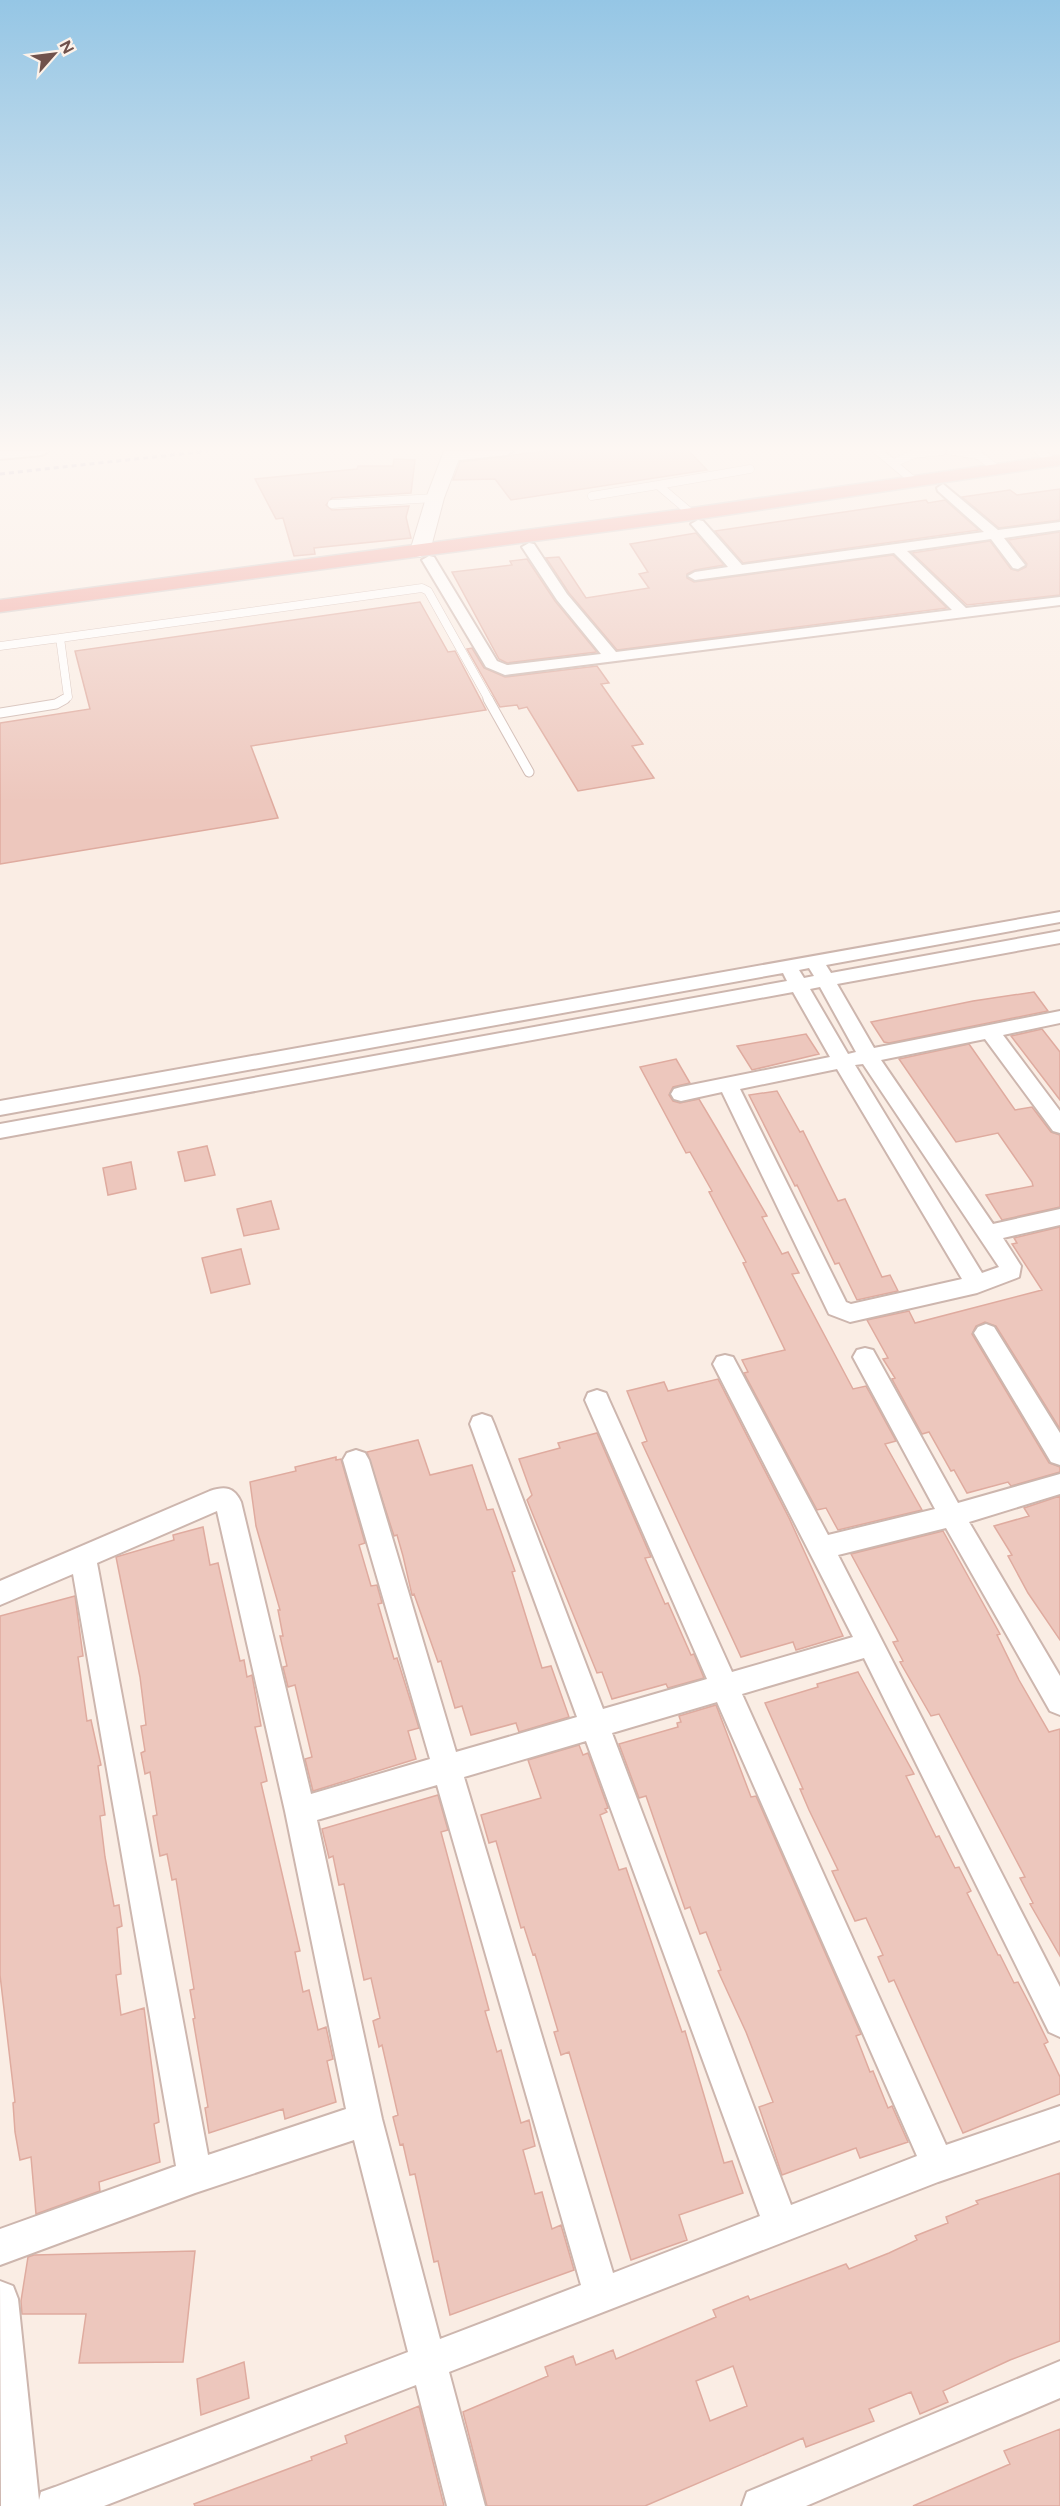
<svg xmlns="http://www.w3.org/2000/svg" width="1060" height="2506" viewBox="0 0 1060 2506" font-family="Figtree,sans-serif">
<rect width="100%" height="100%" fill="#faede4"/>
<path fill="#edc7bd" stroke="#dfab9f" stroke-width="1.5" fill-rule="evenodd" d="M545 451H689L707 470 511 500 495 479 453 480 460 462Z
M394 459 415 460 411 493 332 498 326 505 332 510 409 506 406 517 411 538 314 548 315 554 294 556 283 518 276 519 255 479 357 469 358 466H393Z
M1060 489V520L999 528 962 497 1010 490 1017 495Z
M926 500 928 503 945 500 979 530 743 563 715 531Z
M1060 532V595L967 605 912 553 990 541 1011 569 1018 571 1026 567 1027 564 1008 540Z
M696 533 724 565 695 570 687 574V578L694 582 893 555 947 608 617 650 569 593 546 558 559 557 586 598 649 588 639 574 648 572 630 544Z
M527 559 555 601 597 652 507 663 499 659 452 572 512 565 510 561Z
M420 602 448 652 455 651 486 710 251 746 278 818 0 864V723L90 709 75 651Z
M472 648 484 668 505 677 597 666 609 683 601 684 643 744 632 746 654 778 578 791 527 707 519 709 517 705 500 707 467 649Z
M1034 992 1048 1011 889 1043 884 1042 871 1022 973 1001Z
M1042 1029 1060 1052V1100L1011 1036Z
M806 1034 819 1054 752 1070 737 1046Z
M969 1044 1015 1110 1032 1107 1051 1132 1060 1135V1207L1002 1220 986 1195 1033 1186 1032 1182 998 1133 956 1142 899 1059Z
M676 1059 690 1083 673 1087 669 1095 673 1101 680 1103 699 1099 718 1131 767 1216 762 1217 782 1254 788 1252 799 1273 792 1274 853 1389 866 1386 896 1441 885 1444 922 1510 838 1530 826 1508 817 1510 744 1373 748 1372 742 1360 785 1350 743 1263 746 1262 709 1192 712 1191 690 1152 686 1153 640 1067Z
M777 1091 800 1132 803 1131 838 1201 845 1199 882 1277 890 1275 898 1291 857 1300 839 1263 835 1264 797 1185 795 1186 749 1095Z
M207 1146 215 1175 185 1181 178 1152Z
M131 1162 136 1189 108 1195 103 1168Z
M271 1201 279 1229 244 1236 237 1209Z
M1060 1227V1429L996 1326 985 1322 976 1326 972 1334 1049 1463 1060 1467V1472L1011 1486 1008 1482 967 1493 954 1470 951 1471 929 1432 922 1434 892 1379 895 1378 883 1359 888 1358 867 1320 909 1311 915 1323 1042 1290 1012 1244 1017 1243 1014 1238Z
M241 1249 250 1284 211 1293 202 1258Z
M718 1379 789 1518 843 1636 796 1650 793 1642 741 1657 642 1443 647 1441 627 1391 664 1382 668 1391Z
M597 1433 651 1557 645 1558 665 1604 668 1603 691 1655 694 1654 704 1678 668 1688 666 1684 612 1699 602 1672 597 1673 527 1500 532 1495 519 1459 560 1448 558 1443Z
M418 1440 430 1475 472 1465 487 1510 493 1509 515 1571 512 1572 542 1668 551 1666 569 1717 519 1732 516 1723 471 1735 462 1706 455 1708 441 1661 438 1662 414 1594 412 1595 403 1556 397 1535 394 1536 367 1452Z
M336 1457V1460L341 1459 365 1543 359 1545 371 1586 377 1585 382 1603 378 1604 394 1659 397 1658 419 1728 408 1731 416 1759 313 1791 305 1759 312 1757 295 1685 288 1687 283 1667 287 1666 280 1636H283L278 1610H280L256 1526 250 1482 296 1471 295 1467Z
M1060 1496V1640L1028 1593 1008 1556 1012 1555 994 1526 1029 1516 1024 1508Z
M203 1527 210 1565 218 1563 240 1661 244 1660 247 1677 252 1675 261 1726 255 1727 267 1781 261 1783 300 1951 295 1952 303 1992 309 1990 318 2030 326 2027 333 2059 327 2061 336 2102 285 2119 283 2109 209 2133 205 2108 208 2107 193 2019 195 2018 190 1990 194 1989 176 1879 172 1880 167 1854 160 1856 153 1816 157 1815 150 1772 145 1774 141 1753 145 1751 141 1726 146 1725 140 1677 116 1557 174 1540 173 1535Z
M943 1531 1000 1634 997 1635 1019 1680 1049 1732 1060 1729V1956L1030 1904 1033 1903 1020 1878 1025 1877 939 1714 931 1716 900 1662 903 1661 893 1642 898 1641 851 1554Z
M75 1596 83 1656 78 1657 87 1721 91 1720 101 1765 98 1766 105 1815 100 1816 105 1857 114 1906 119 1905 122 1926 117 1928 121 1974 116 1975 121 2015 144 2008 159 2122 154 2124 160 2162 99 2182 100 2191 36 2214 31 2157 20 2160 15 2132 13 2103 15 2102 0 1975V1616Z
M858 1672 914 1774 906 1776 936 1837 939 1836 955 1868 959 1867 971 1891 967 1893 998 1955H1000L1014 1983 1018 1982 1030 2005 1048 2042 1044 2044 1060 2077V2094L963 2133 894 1980 889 1982 878 1957 883 1955 866 1918 855 1921 832 1871 838 1870 809 1810 800 1789H803L765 1703 818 1687 817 1684Z
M716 1705 751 1797 756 1796 861 2034 856 2036 870 2072 873 2071 888 2108 892 2106 908 2142 860 2158 856 2148 782 2175 759 2107 773 2102 746 2032 718 1971 721 1970 706 1932 700 1934 690 1907 685 1909 646 1796 639 1798 619 1744 678 1727 677 1723 681 1722 679 1716Z
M579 1745 583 1755 588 1753 608 1808 605 1809 607 1812 600 1815 619 1870 626 1868 682 2032 685 2031 724 2163 732 2161 743 2193 679 2215 687 2240 631 2260 569 2052 561 2055 554 2032 558 2031 535 1954 533 1955 524 1927 521 1928 496 1841 489 1843 481 1815 541 1798 528 1760Z
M438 1795 448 1830 441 1832 489 2010 485 2011 497 2052 501 2050 521 2123 529 2120 535 2146 523 2150 535 2194 542 2192 552 2229 561 2225 574 2270 450 2315 438 2261 434 2262 415 2174 410 2175 403 2144 400 2145 393 2117 398 2115 382 2045 379 2047 373 2021 380 2018 371 1978 364 1980 344 1884 339 1885 333 1856 329 1858 322 1829Z
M1060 2173V2341L1010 2360 943 2391 948 2402 920 2414 911 2392 869 2409 874 2421 806 2447 803 2438 645 2506H487L463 2412 548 2376 545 2367 573 2356 576 2365 613 2350 616 2359 716 2317 713 2310 748 2296 750 2300 846 2264 849 2269 889 2253 917 2240 915 2236 948 2223 946 2217 978 2204 976 2201ZM733 2366 747 2406 710 2421 696 2381Z
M195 2251 183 2362 79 2363 86 2314H22L21 2301 28 2257 34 2255Z
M244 2362 249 2398 201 2415 197 2379Z
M419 2406 444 2506H195L194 2504 312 2460 311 2457 347 2443 345 2436Z
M1060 2429V2506H913L1010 2464 1004 2451Z"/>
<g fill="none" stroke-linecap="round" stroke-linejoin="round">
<g stroke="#cdb6ae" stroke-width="9">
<path id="lane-far1" d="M878 451 914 481
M952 451 978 455
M973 451 997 469
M1039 451 1053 461
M894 463 914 454 942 451
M592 496 658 485
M332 504 435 498
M692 514 658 485 750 469
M0 646 60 638
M62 700 68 697 60 638 422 588 428 591 489 700"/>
</g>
<g stroke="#cdb6ae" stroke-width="11">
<path id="lane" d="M488 699 529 772
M0 713 56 704 65 699"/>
</g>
<g stroke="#cdb6ae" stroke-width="4">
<path id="street" d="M0 451H48L42 455 0 459Z
M471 451H513L507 455 450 461 444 457 450 453Z
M943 484 998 530 1060 522V530L1004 538 1025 565 1018 569 1013 568 991 539 907 551 966 608 1060 597V605L505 675 486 667 422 560 429 556 434 557 497 661 507 665 601 654 557 600 522 547 529 543 534 544 567 594 616 652 952 610 894 553 695 580 688 576 695 572 728 567 691 524 698 520 703 521 742 565 984 532 938 491 937 488Z
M1060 912V922L826 965 831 973 1060 931V943L837 984 874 1048 1060 1011V1023L1003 1035 1060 1111V1133L1053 1131 985 1039 881 1060 993 1224 1060 1209V1225L1003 1238 1021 1266 1019 1277 977 1293 850 1322 829 1314 722 1092 681 1101 674 1099 671 1094 674 1089 681 1087 830 1057 793 992 0 1138V1124L787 981 783 973 0 1115V1101ZM809 968 814 976 804 978 799 970ZM820 987 856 1052 848 1054 810 989ZM863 1064 999 1267 982 1273 855 1065ZM837 1069 962 1279 851 1304 846 1302 740 1089Z
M986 1324 994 1327 1060 1433V1465L1051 1462 974 1333 978 1327Z
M865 1348 873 1350 958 1503 1060 1474V1494L969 1522 1060 1676V1715L1050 1711 946 1528 838 1555 1060 1987V2037L1049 2032 864 1658 742 1694 946 2145 1060 2106V2140L938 2182 449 2372 485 2506H447L416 2385 104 2506H1L0 2281 13 2286 18 2299 39 2500 41 2492 55 2487 408 2352 354 2140 195 2193 0 2265V2229L176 2166 73 1574 0 1605V1581L210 1491C225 1486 234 1487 241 1502L311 1794 430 1759 343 1460 347 1453 356 1450 365 1453 369 1460 456 1752 577 1717 470 1424 473 1417 482 1414 491 1417 494 1424 603 1709 707 1679 585 1400 588 1393 597 1390 606 1393 609 1400 732 1672 853 1637 713 1364 717 1357 725 1355 733 1357 828 1535 935 1509 853 1357 857 1350ZM217 1511 285 1811 346 2109 208 2155 97 1563ZM717 1702 917 2156 791 2205 612 1733ZM586 1741 760 2216 613 2273 464 1777ZM437 1785 581 2285 440 2339 382 2119 317 1820Z
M1060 2361V2398L806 2506H742L747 2492Z"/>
</g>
<g stroke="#cfb5ac" stroke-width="2">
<path id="secondary" d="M444 451H462L444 498 430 551 420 557 413 555 410 551 426 498Z"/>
</g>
<g stroke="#d4cbc9" stroke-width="3">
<path id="highway" d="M1060 455V465L692 520 0 612V600L692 508Z"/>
</g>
<use href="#lane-far1" stroke="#fff" stroke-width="8"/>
<use href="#lane" stroke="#fff" stroke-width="9"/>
<use href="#street" fill="#fff" fill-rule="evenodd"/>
<use href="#secondary" fill="#fff" fill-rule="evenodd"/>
<use href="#highway" fill="#f0a59f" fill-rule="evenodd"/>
<path stroke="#aea3c2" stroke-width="3" stroke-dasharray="5 4" stroke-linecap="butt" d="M0 474 208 451"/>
</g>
<linearGradient id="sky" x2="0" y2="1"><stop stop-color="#95c6e5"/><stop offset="0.56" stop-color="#fdf7f3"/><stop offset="1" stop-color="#fdf7f3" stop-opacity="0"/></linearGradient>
<rect width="1060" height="802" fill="url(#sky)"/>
<g transform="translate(54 54) rotate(62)" stroke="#fdf2e9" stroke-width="4.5" paint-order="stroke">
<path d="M0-4.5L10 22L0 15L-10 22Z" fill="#70524c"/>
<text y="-9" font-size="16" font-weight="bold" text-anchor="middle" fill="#70524c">N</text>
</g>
</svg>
